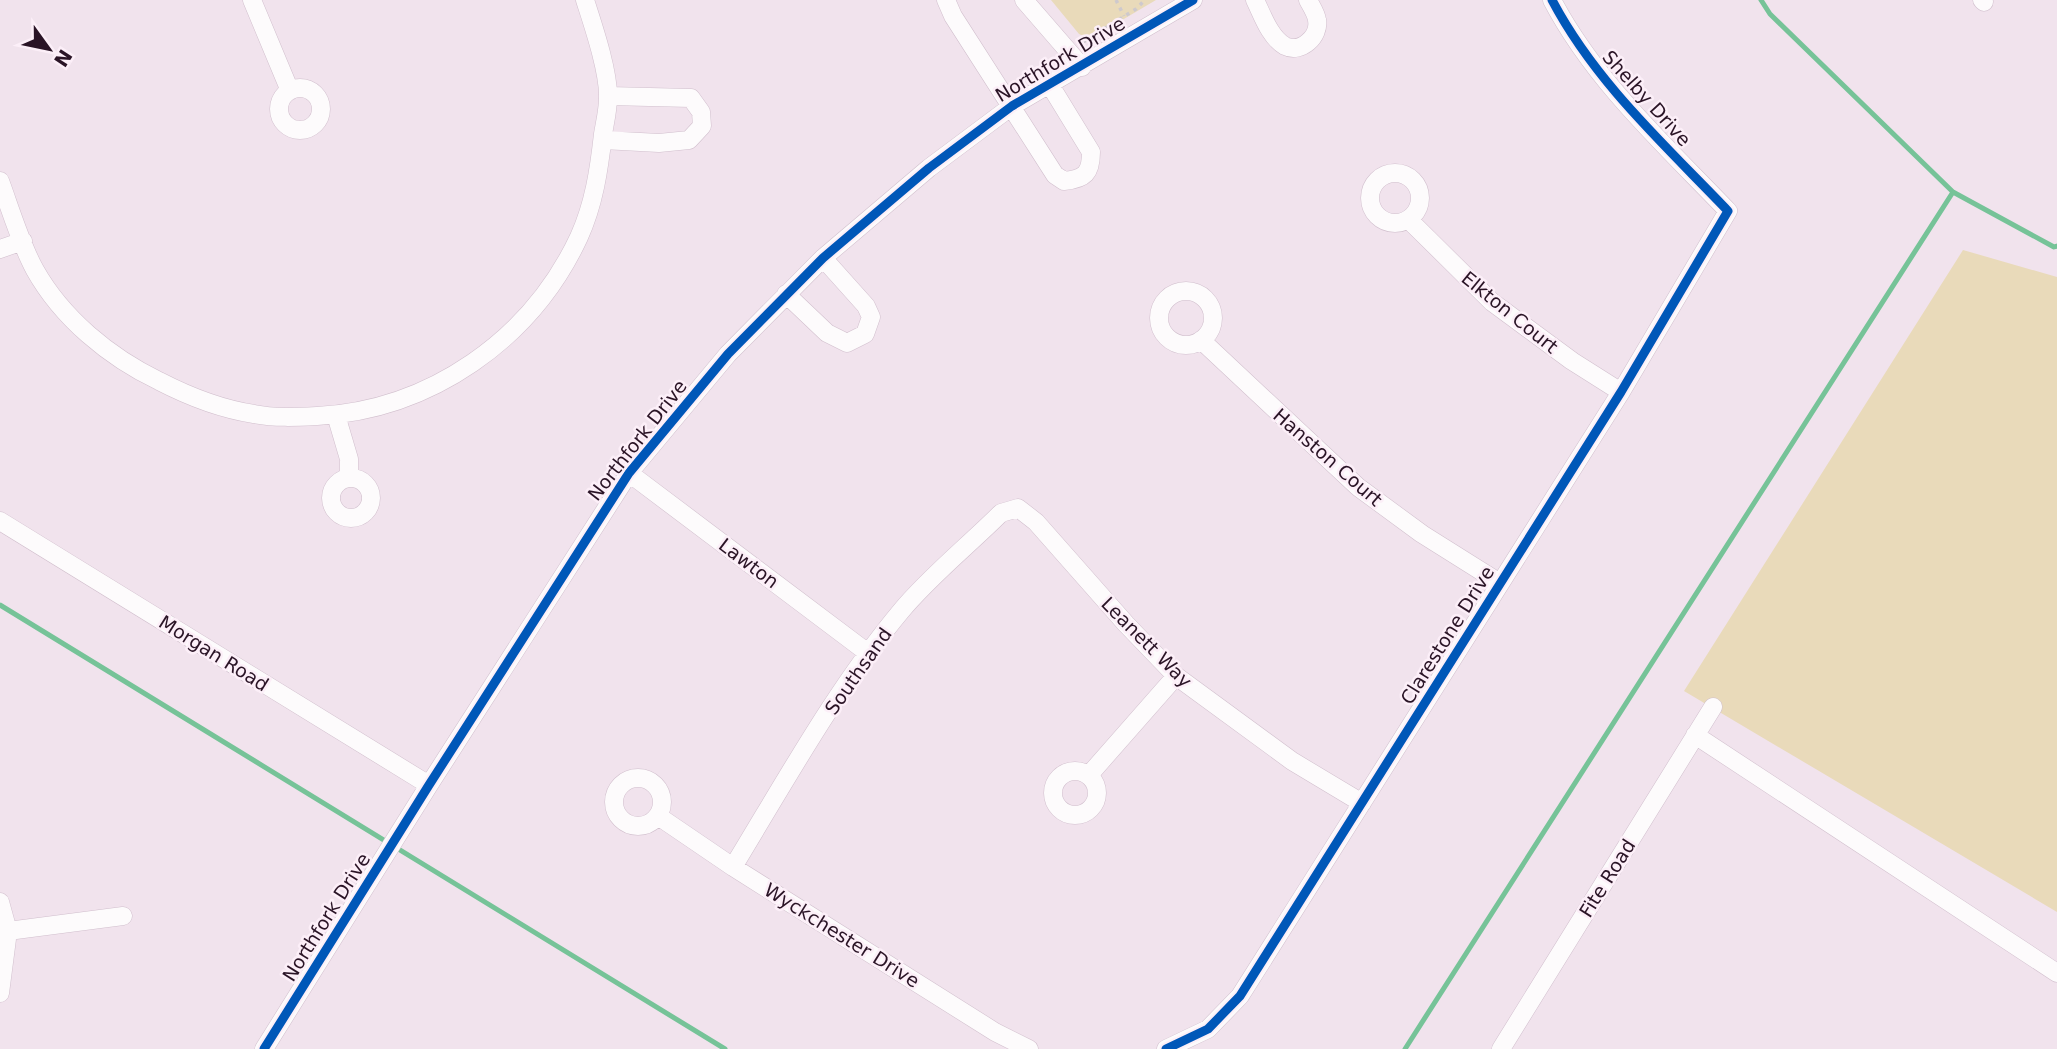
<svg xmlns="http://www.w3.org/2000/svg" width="2057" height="1049" viewBox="0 0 2057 1049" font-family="'DejaVu Sans',sans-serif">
<rect width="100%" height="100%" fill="#f1e3ed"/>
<path fill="#e9daba" d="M1051 0H1156L1090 39 1079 34Z
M1963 250 2057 277V912L1684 691Z"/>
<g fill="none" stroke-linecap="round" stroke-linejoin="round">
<path stroke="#76c398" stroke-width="5" d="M1761 0 1770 14 1953 192 2054 247 2057 246
M0 605 725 1049
M1405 1049 1953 192"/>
<g stroke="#d1bfcd" stroke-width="19">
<path id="minor" d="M252 0 290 91
M946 0 953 16 1055 175 1064 181C1085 179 1091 173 1091 152L1050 85
M1024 0 1082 67
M1255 0C1262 14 1270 38 1285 46 1301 54 1320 36 1317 20 1316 13 1311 6 1308 0
M1982 0 1984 2
M279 109a21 21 0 1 1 42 0a21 21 0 1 1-42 0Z
M603 140 659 143 689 140 702 126 701 112 691 98 608 96
M1370 198a25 25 0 1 1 50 0a25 25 0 1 1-50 0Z
M0 181C10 208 21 245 35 270 62 318 109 357 159 381 188 396 221 409 254 414 274 418 296 417 317 416 430 410 531 340 579 237 594 204 599 170 603 134 605 122 608 110 608 98 609 72 593 25 585 0
M1409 220 1492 302 1572 361 1621 392
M0 249 23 241
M1159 318a27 27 0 1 1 54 0a27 27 0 1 1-54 0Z
M786 294 827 333 847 343 865 334 871 317 866 306 823 258
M1201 340 1358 487 1422 534 1500 583
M336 415 349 459V478
M629 473 868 653
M331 498a20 20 0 1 1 40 0a20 20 0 1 1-40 0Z
M0 521 429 785
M1695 735 2057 973
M1053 793a22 22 0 1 1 44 0a22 22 0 1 1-44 0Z
M1089 775 1176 676
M614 802a24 24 0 1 1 48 0a24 24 0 1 1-48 0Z
M658 816 733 867 995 1032 1029 1049
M733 867C786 780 836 689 901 611 929 577 970 544 1001 513L1018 508 1036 522 1126 624 1176 676 1292 761 1362 803
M0 902 8 931 0 993
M8 931 123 916
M264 1049 429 785 629 473 728 354 823 258 929 168 1012 106 1193 0
M1166 1049 1208 1029 1240 996 1621 392 1728 211C1665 145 1595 82 1552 0
M1501 1049 1713 707"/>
</g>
<path stroke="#cec9cd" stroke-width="3.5" stroke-dasharray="3.5 5" stroke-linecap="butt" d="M1116 0 1124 16
M1083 42 1136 9 1145 0"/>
<use href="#minor" stroke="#fdfbfc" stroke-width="18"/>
<g stroke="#fceff8" stroke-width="13">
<path id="cycleway" d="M264 1049 429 785 629 473 728 354 823 258 929 168 1012 106 1193 0
M1166 1049 1208 1029 1240 996 1621 392 1728 211C1665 145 1595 82 1552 0"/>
</g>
<use href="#cycleway" stroke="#0057b8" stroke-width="9"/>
</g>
<g text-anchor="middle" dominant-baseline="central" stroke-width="5" stroke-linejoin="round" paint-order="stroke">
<g font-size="19" fill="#2a1426" stroke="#fceff8">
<text transform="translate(1060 59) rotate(-31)">Northfork Drive</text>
<text transform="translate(1647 98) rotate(48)">Shelby Drive</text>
<text transform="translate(1510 312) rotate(39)">Elkton Court</text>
<text transform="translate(637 440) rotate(-52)">Northfork Drive</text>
<text transform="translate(1328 457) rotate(41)">Hanston Court</text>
<text transform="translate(749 563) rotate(37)">Lawton</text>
<text transform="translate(1447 635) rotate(-58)">Clarestone Drive</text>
<text transform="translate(1147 642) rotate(45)">Leanett Way</text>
<text transform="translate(214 653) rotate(32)">Morgan Road</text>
<text transform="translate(858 671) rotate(-55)">Southsand</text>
<text transform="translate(1607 878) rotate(-58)">Fite Road</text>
<text transform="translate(326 917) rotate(-58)">Northfork Drive</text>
<text transform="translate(842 935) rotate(32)">Wyckchester Drive</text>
</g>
</g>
<g transform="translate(49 49) rotate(123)" stroke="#fceff8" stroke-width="5" paint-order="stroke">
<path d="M0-5L12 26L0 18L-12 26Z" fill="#2a1426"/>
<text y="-10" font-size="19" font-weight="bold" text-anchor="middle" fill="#2a1426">N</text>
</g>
</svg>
